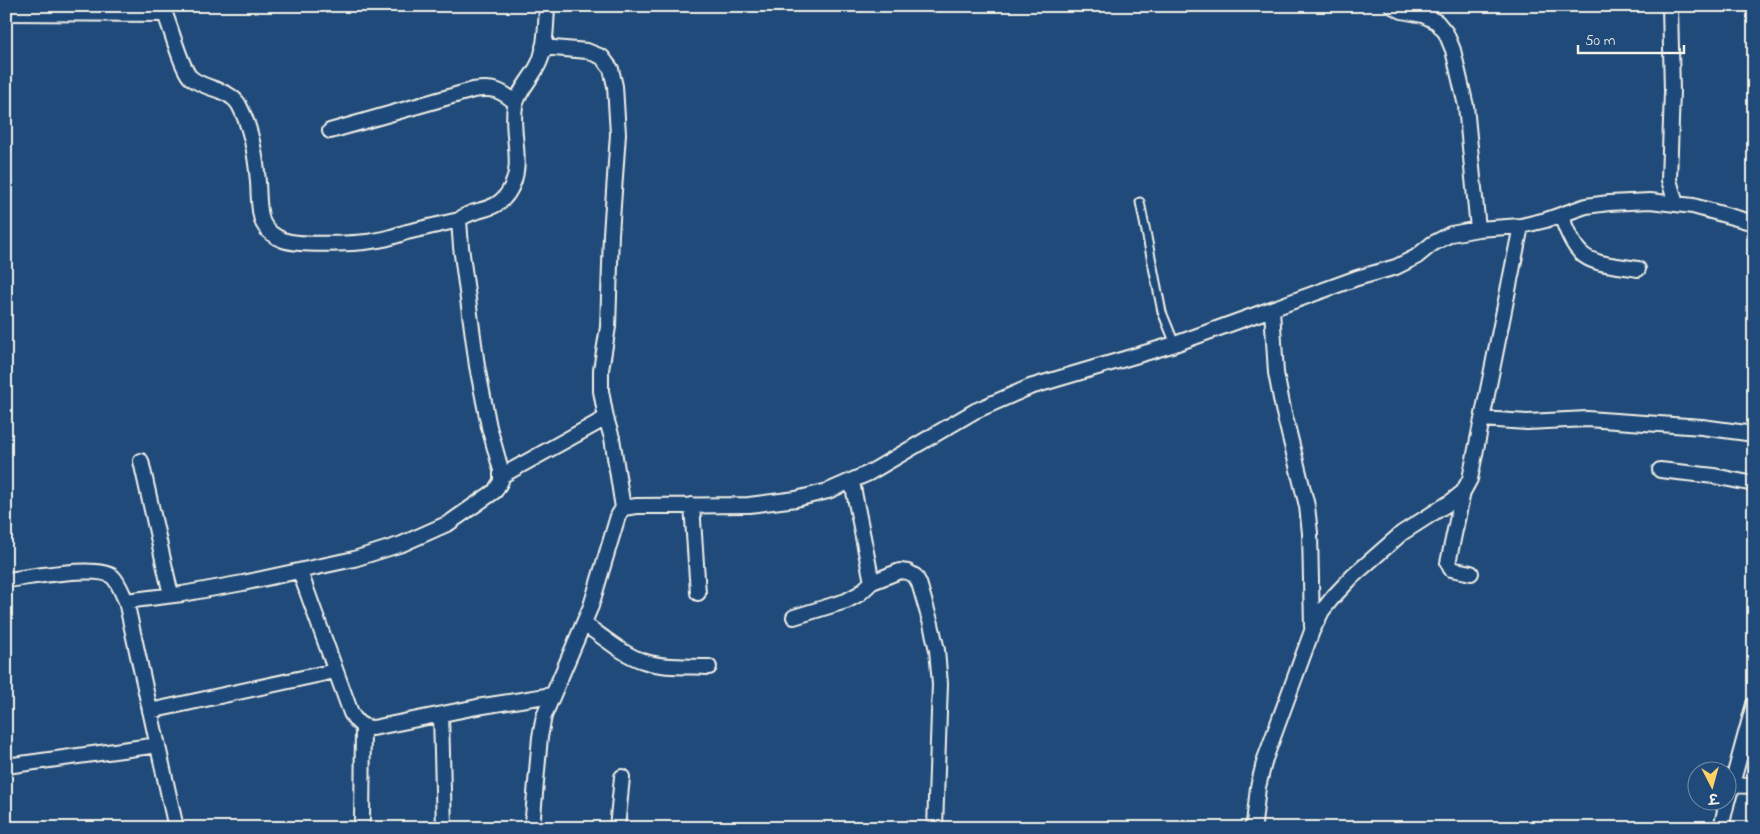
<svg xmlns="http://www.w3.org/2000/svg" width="1760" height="834" viewBox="0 0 1760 834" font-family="'Indie Flower','Playpen Sans Deva',sans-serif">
<rect width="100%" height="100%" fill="#1f4a7a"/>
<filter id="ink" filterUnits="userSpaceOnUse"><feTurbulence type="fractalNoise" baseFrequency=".02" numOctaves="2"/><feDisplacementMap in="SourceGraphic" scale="10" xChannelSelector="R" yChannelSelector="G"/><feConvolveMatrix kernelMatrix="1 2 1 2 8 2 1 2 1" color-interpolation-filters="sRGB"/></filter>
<g filter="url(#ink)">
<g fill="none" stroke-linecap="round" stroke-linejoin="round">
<g stroke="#f4f1e8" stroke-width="11">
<path id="lane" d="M1140 202 1162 312 1175 344"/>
</g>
<g stroke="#f4f1e8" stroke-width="18">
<path id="street" d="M1392 6 1402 11 1423 15 1437 22 1446 33 1453 50 1466 106 1478 229
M1670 6 1672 91 1669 180 1676 204
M6 13 165 14 166 6
M165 14C171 28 181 67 190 77 204 90 229 88 239 105 251 127 256 157 258 182 259 195 258 211 263 223 267 231 275 237 283 240 299 246 360 244 378 240 387 239 397 235 407 232 424 228 441 224 459 220
M543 47 587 51 602 57 611 69 615 86 618 134 611 234 608 327 601 370V391L606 418 612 438 623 508
M330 131 473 90C493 87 501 90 516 103
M1561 215C1579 266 1589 261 1638 269
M1272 310 1276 373 1283 409 1307 506 1310 533 1312 627
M1482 419 1527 422 1587 419 1702 427 1754 434
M141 461 171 595
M1660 470 1714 476 1754 484
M501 476 606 418
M852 482 872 582
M1463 492 1448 563 1451 569 1471 573
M692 505 698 593
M300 572 351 713C357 723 361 727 373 728L477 707 552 695
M6 580C28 578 98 564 113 577 119 583 122 593 126 601L176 828
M126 601 182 594 243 583 354 559 402 544 449 523 495 491 501 481V470L489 427 477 366 461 247 459 220C473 207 494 214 508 193 526 166 510 135 515 106 518 91 533 77 539 63 546 49 546 23 547 6
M794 617 846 601 859 594 872 582 900 571 908 572 915 576 919 583 931 624 937 650 940 684 935 828
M584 624C601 635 623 655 643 661 663 668 687 666 709 667
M150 711 335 671
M441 715 444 828
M6 766 158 745
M1731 785 1754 786
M1728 799 1754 704
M362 822 363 727
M532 828 540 737 544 716 591 606 618 516 623 508 637 506 749 505 796 499 828 491 869 473 975 411 1030 387 1175 344 1357 278 1396 267 1416 257 1432 244 1451 234 1478 229 1521 226
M617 828 622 777
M1251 828 1254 824 1258 787 1265 759 1312 631 1322 611 1334 596 1353 576 1402 533 1452 501 1463 492 1470 479 1521 226 1546 220 1586 206 1609 203 1650 201 1693 206 1754 223
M1721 828 1727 802"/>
</g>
<use href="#lane" stroke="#1f4a7a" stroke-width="7"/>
<use href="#street" stroke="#1f4a7a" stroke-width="14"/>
</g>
</g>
<rect width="1760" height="834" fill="none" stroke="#1f4a7a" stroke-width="25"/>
<rect x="12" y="12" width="1735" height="809" fill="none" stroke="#f4f1e8" stroke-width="2" filter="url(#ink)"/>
<g transform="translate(1712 786) rotate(174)"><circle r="24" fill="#1f4a7a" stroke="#748da6"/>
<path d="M0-4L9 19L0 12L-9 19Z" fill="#ffd166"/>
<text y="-8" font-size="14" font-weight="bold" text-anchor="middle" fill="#f4f1e8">उ</text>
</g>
<path d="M1578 45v8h106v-8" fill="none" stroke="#f4f1e8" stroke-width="2.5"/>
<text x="1585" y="45" font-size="15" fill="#f4f1e8" stroke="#1f4a7a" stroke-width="4" paint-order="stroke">50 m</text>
</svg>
